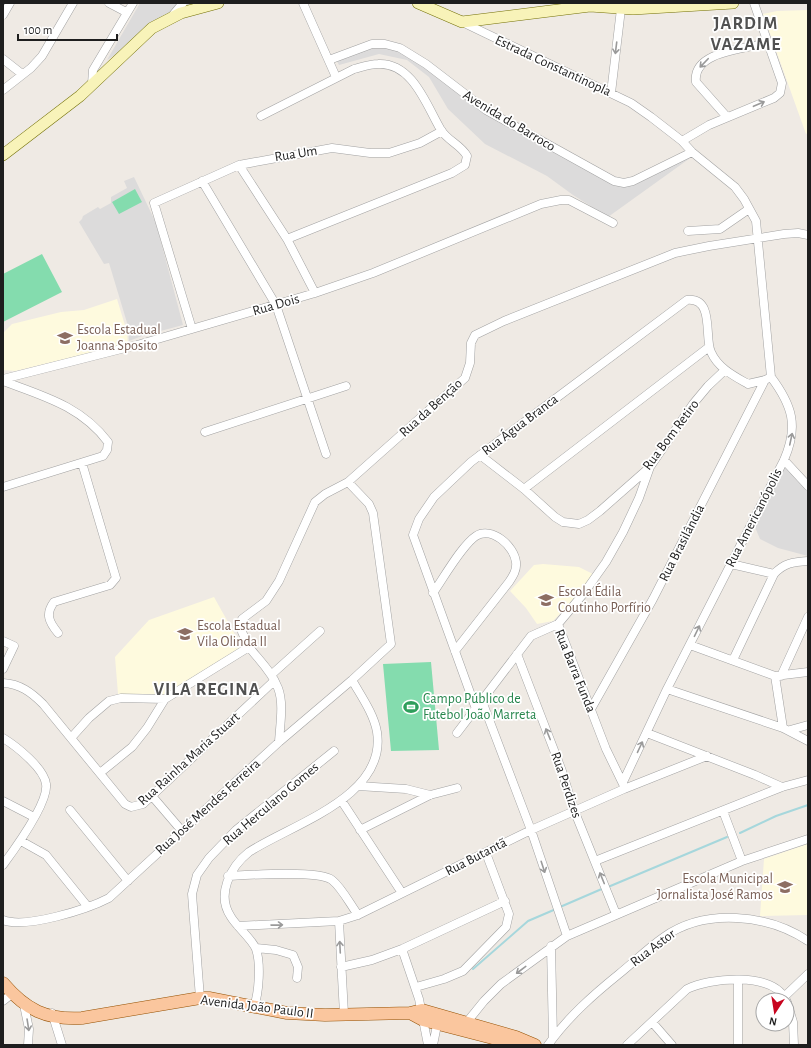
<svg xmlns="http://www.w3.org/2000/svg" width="811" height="1048" viewBox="0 0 811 1048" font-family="'Alegreya Sans',sans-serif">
<rect width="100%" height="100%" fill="#efeae4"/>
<path fill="#dcdbdb" d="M140 3H205L166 23 107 60Z
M371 48H397L421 62 466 98 625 184 693 156 608 217 573 195 547 176 485 144 448 109 429 77 407 60 379 54 339 65 336 59Z
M134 177 156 223 183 325 142 336 129 341 128 326 109 263 104 264 79 222 82 219 83 216 98 207 100 209 111 203V197L127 188 124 181Z
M784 460 808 487V556L778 548 760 539 752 520Z"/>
<path fill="#fefade" d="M808 10V133L806 134 763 14 777 11Z
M117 299 127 332 128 344 15 371 3 370V333L12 324 61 312 84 310Z
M543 564 579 567 593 574 581 592 553 621 537 624 526 608 510 591 534 565Z
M214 597 243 649 164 696 118 694 115 657 149 620Z
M808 844V915L760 916 764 859Z"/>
<path fill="#84dcae" d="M135 189 142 202 119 214 112 202Z
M42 254 62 292 3 322V274Z
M431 662 439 750 391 751 383 664Z"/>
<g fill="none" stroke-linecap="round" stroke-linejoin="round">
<path stroke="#a6d7dc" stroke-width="2" d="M740 833 776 816 808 805
M608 887 727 837
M560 907 604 888
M473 969 528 921 556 909"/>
<g stroke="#a2a2a2" stroke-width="9">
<path id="street" d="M109 3 126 12
M303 3 336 77
M3 15 10 3
M172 16 183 3
M462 22 631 103 651 117 682 141 692 152 735 187 744 199 756 221 771 377C792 405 799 426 784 460L667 689 623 782
M3 59 22 74
M329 60 372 44H385L400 48 426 64 486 110 614 181 624 183 633 181 692 152
M92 84 93 70 133 3
M3 90 31 68 42 56 73 3
M611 93 621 9
M261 116 354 69C362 67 370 64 378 64 413 62 427 107 441 130 448 141 461 145 467 156L465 165 452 173 287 239
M727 117 696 82C692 51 745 49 767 43
M682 141 709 125 774 98 780 93 782 83 754 3
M239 165 287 239 315 293
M202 181 276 305 326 454
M688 231 720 229 749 209
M192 329 154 203 239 165 332 148 370 153H389L420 143 442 131
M3 379 137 345 315 293 373 273 541 204 561 200H569L613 223
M3 381C43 396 81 406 108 442L107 450 103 456 3 487
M205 432 346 386
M480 455 524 489 555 517 563 522 579 524 588 520 600 511 650 467 693 404 708 386 725 370
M784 460 808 486
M524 489 709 347
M731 564 774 574C784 563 793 562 808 561
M433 593C443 579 462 545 476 536 492 526 514 546 516 562 517 570 513 576 509 582L455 651
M558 624 606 749 624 786
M58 633C49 622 45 614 54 602L110 585 116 578 82 463
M3 641 14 646 3 669
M690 645 775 676 808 672
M249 647 242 632V619L266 601 279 581 315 502 325 494 348 482 465 378 470 363 471 343 475 335 504 321 675 253 709 246 784 234 798 233 808 235
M517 654 562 771 574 810 616 914
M733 660 774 574
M271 675 320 631
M775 676 783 728
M781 676 808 617
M3 683C20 684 31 692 43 704L125 804 131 807 143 804 274 681
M667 689 783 728 808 741
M482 701 531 830 567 936
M476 709 413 535 419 519 434 497 471 462 687 300C715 297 704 338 711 352 718 368 734 376 748 384L765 380
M591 709 653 599 765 380 769 378
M790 730 808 725
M457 733 531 636 558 624 584 593 606 562 623 532 639 498 650 467
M647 733 755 775 782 787
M3 738C16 746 44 768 46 784 49 802 14 850 3 865
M71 738 89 718 109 701 121 698 165 699 249 647C259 660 272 672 278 688 284 703 280 725 279 742
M100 773 132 747 147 728 165 699
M358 786 406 789 430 795
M152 796 182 831
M341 800 402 893
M3 801 34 817
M70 810 128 881
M723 811 742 861
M360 830 430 795 457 788
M21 841 46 855 88 907
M595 861 782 787 808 780
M228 876C247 875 319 870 332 880 342 888 350 904 358 915
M3 920C26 929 88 909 109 898L279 742 352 680 391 644 373 513 369 504 348 482
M339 921 344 1014
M238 926 339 921 358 915 531 830 624 789 707 756
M551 946 553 1038
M256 948 276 950 293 955 298 967 297 978
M402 949 419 999 428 1045
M341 967 372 960 402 949 505 901
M738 980V1045
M416 987 444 979 463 971 506 927 509 914 486 853
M784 997 808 974
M200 998 192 894 197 875 209 858 236 830 334 751
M3 1001 13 993
M787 1002 793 1022 794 1045
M24 1005 29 1029 28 1045
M254 1007C259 992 261 964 256 949 252 939 237 927 231 917 216 895 230 867 249 852 292 824 387 797 377 732 374 714 361 696 352 680
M52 1013 62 1045
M652 1022 672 1045
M466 1026 467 1022 484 1001 501 984 567 936 742 861 808 839
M433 1045 438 1020
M548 1045C568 1017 593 995 619 974 634 962 648 948 664 937 705 908 768 914 808 941
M627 1045 687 989C709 978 772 971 786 1000"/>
</g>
<g stroke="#737007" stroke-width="12">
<path id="secondary" d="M418 3 462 22 590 6 633 9 733 3
M3 155 80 96 152 28 181 13 218 3"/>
</g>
<g stroke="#955103" stroke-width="13">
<path id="primary" d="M3 983C26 1010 46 1020 82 1018L200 998H209L287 1013 325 1015 410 1013 422 1010 516 1037 535 1045
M410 1013 423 1020 512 1043"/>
</g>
<use href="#street" stroke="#fff" stroke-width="8"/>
<use href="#secondary" stroke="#f8f3b9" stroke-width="11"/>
<use href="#primary" stroke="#fac69e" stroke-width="12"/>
</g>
<defs><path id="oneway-shaft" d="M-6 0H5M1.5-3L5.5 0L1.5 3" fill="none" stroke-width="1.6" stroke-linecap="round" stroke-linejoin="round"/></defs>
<g stroke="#9a9a9a">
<use href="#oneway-shaft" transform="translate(616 48) rotate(97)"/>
<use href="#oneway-shaft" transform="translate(704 63) rotate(134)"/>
<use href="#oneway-shaft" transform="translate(759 104) rotate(-23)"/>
<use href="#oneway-shaft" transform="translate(791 439) rotate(-78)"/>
<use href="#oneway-shaft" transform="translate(697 631) rotate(-64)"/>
<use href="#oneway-shaft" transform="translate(548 734) rotate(-112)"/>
<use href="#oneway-shaft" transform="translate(640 747) rotate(-65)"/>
<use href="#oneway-shaft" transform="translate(543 867) rotate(72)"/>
<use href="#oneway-shaft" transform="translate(602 878) rotate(-112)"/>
<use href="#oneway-shaft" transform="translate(277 925) rotate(-1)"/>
<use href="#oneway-shaft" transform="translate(340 947) rotate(-93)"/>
<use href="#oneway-shaft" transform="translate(521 970) rotate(143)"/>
<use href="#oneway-shaft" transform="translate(28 1025) rotate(81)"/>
</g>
<defs>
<g id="school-bare" transform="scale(1.2)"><path d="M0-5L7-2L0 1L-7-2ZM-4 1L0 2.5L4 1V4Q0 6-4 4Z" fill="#8d6e63" stroke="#fff" stroke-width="2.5" paint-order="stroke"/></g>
<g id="stadium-bare" transform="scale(1.2)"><path d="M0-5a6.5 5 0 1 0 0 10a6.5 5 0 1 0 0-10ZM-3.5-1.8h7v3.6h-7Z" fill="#2e9e5b" stroke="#fff" stroke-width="2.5" paint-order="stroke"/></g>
</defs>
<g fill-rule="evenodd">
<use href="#school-bare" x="65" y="338"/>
<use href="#school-bare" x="546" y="600"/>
<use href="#school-bare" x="185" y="634"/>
<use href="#stadium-bare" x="411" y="707"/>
<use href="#school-bare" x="785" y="887"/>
</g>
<g text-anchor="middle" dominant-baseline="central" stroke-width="3.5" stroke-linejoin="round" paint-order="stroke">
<g font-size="14" fill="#1e1e1e" stroke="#fff">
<text transform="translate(553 66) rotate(25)">Estrada Constantinopla</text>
<text transform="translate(509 121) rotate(31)">Avenida do Barroco</text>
<text transform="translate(296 154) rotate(-9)">Rua Um</text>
<text transform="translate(276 305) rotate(-16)">Rua Dois</text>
<text transform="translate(431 408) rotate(-42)">Rua da Benção</text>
<text transform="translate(520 425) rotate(-37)">Rua Água Branca</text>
<text transform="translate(671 435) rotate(-53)">Rua Bom Retiro</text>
<text transform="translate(754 518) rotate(-63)">Rua Americanópolis</text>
<text transform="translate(682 543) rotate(-63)">Rua Brasilândia</text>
<text transform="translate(575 671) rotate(68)">Rua Barra Funda</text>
<text transform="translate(189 759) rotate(-42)">Rua Rainha Maria Stuart</text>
<text transform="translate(566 785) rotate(71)">Rua Perdizes</text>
<text transform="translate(271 804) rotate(-40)">Rua Herculano Gomes</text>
<text transform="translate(208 807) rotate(-42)">Rua José Mendes Ferreira</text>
<text transform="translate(476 857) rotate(-27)">Rua Butantã</text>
<text transform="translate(653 948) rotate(-37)">Rua Astor</text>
<text transform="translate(257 1007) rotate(7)">Avenida João Paulo II</text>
</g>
<g font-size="14" fill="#785e54" stroke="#fff" text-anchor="start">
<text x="77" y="330">Escola Estadual<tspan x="77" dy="16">Joanna Sposito</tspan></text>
<text x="558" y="592">Escola Édila<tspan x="558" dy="16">Coutinho Porfírio</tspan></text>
<text x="197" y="626">Escola Estadual<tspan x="197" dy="16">Vila Olinda II</tspan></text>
<text x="773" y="879" text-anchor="end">Escola Municipal<tspan x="773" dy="16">Jornalista José Ramos</tspan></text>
</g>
<g font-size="14" fill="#27864d" stroke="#fff" text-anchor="start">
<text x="423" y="699">Campo Público de<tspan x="423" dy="16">Futebol João Marreta</tspan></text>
</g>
<g font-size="18" font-weight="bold" letter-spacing="1" fill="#515151" stroke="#fff">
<text x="746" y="24">JARDIM<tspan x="746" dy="21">VAZAME</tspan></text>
<text x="207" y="690">VILA REGINA</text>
</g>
</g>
<rect width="811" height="1048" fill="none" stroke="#1e1e1e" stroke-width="8"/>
<g transform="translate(775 1012) rotate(192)"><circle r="19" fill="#ffffff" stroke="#a5a5a5"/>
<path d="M0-3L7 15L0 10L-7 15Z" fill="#c8041f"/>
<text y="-6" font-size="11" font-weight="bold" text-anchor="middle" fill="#1e1e1e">N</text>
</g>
<path d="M18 34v6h99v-6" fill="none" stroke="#1e1e1e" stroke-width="2"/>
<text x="24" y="34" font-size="12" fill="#1e1e1e" stroke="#ffffff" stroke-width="3" paint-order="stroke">100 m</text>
</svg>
